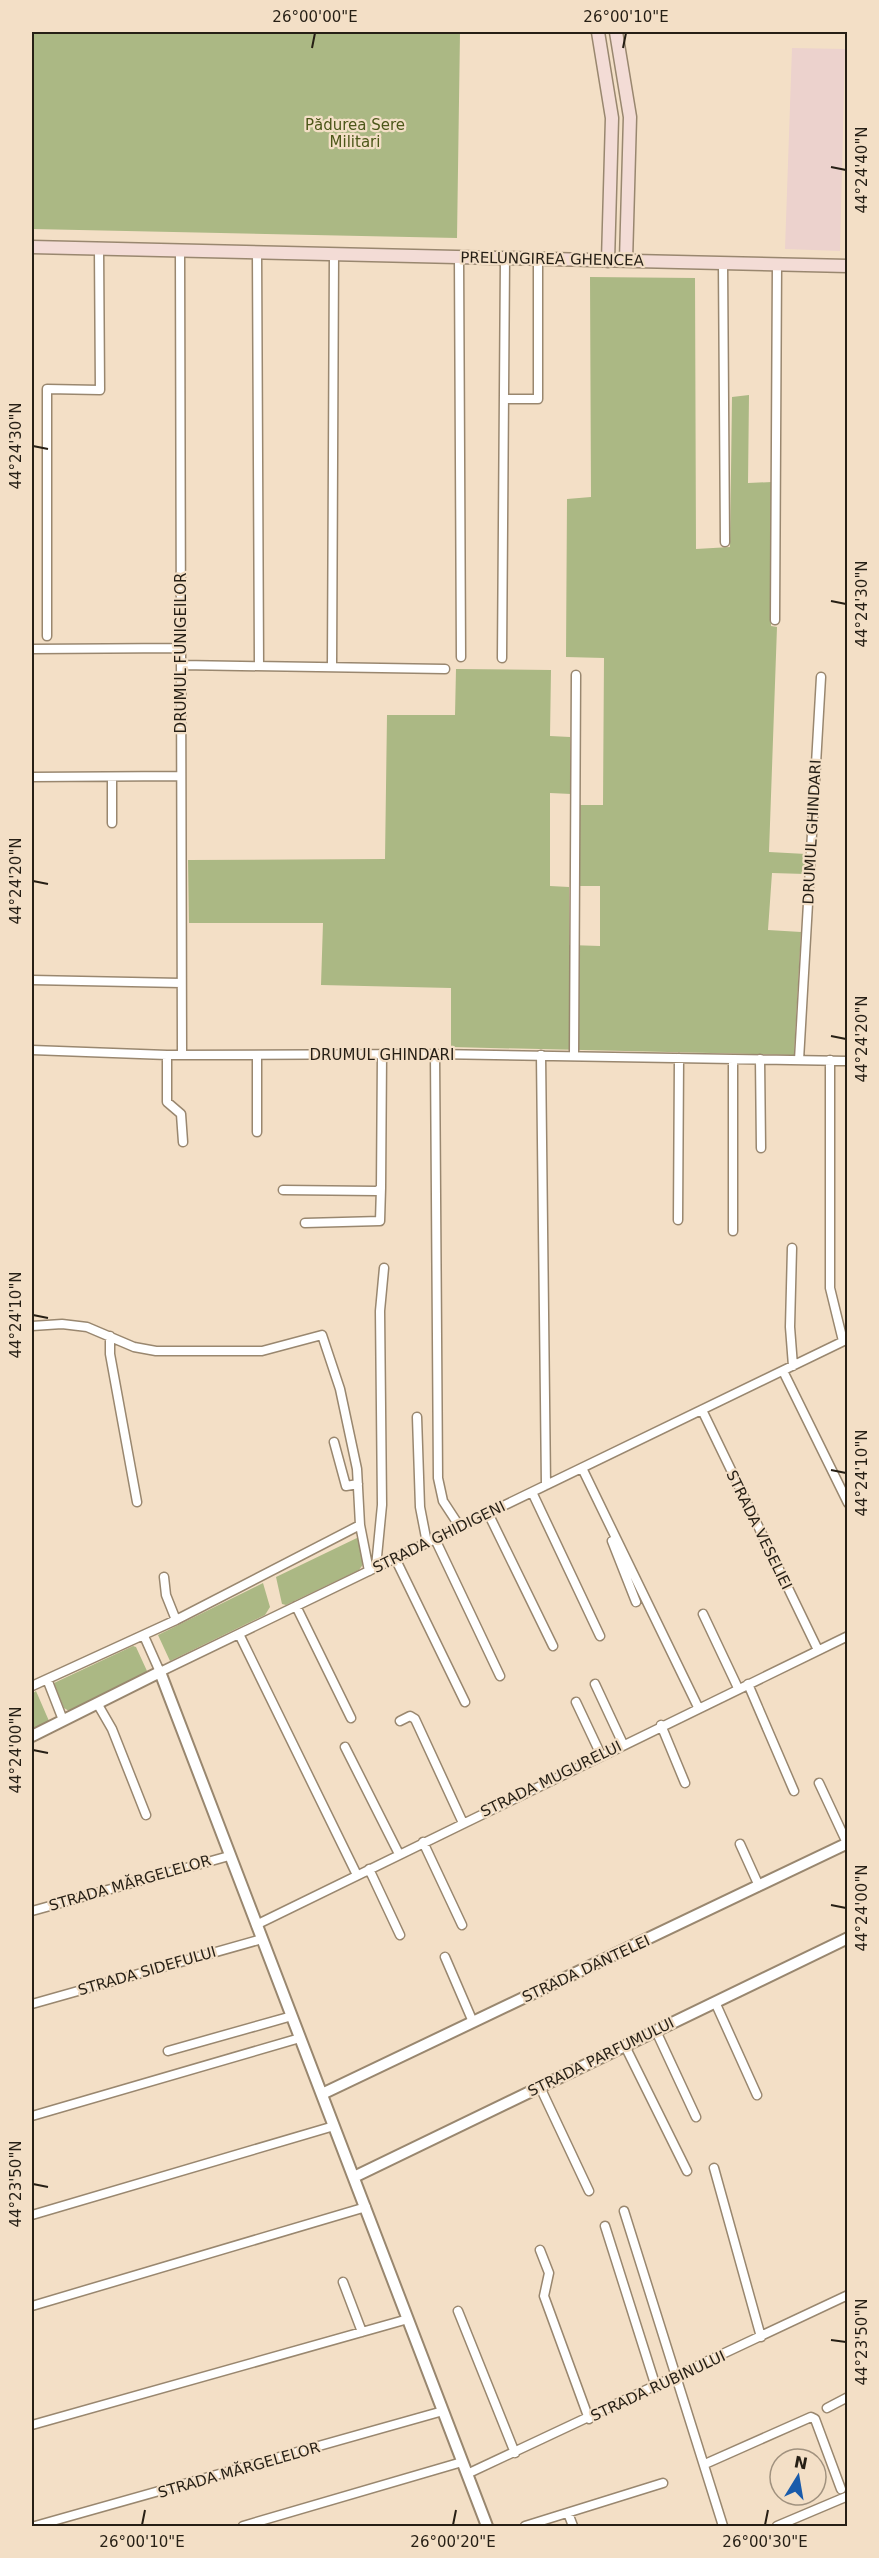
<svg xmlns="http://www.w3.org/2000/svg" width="879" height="2558" viewBox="0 0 879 2558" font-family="'DejaVu Sans',sans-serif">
<rect width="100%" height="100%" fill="#f3dfc6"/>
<path fill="#ecd2cd" d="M792 48 845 49 840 251 785 249Z"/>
<path fill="#abb884" d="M32 32H460L457 238 32 229Z
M590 277 695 278 696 549 730 547 732 397 749 395 748 483 772 482 771 626 777 627 769 852 806 854 805 874 772 873 768 930 801 932 794 1055 451 1047V988L321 985 323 923H189L188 860 385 859 387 715H455L456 669 551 670 550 736 570 737 571 794 550 793V886L569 887V945L600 946V886H578L579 805H603L604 658 566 657 567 499 591 497Z
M359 1537 364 1563 359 1570 286 1605 282 1604 276 1577Z
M263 1583 270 1607 265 1615 170 1661 158 1635Z
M133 1646 136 1647 147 1671 145 1675 69 1711 64 1708 54 1683Z
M36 1691 49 1721 32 1730V1694Z"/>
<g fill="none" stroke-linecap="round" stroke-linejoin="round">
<g stroke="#99876f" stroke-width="11">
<path id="minor" d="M180 250 182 1055
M257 252 259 666
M459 257 461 657
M723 263 725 542
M504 399H538V259
M775 620 777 264
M47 636V389L100 390 99 248
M32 649 181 648
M502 658 505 258
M181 665 445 669
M332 667 334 254
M32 777 181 776
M112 777V823
M32 980 181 983
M32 1050 167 1055 435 1054 848 1061
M435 1054 438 1478 443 1501 460 1527
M167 1055V1102L181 1114 183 1142
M541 1055 546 1485
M257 1056V1132
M574 1056 576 675
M733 1059V1231
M760 1059 761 1148
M799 1060 821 677
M830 1060V1288L843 1341
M283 1190 377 1191 381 1188 382 1054
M678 1220 679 1058
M305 1223 380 1221 381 1188
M792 1248 790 1327 793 1366
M32 1326 62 1324 87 1327 134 1347 156 1351H262L322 1335 340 1389 357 1469 360 1525 369 1571
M110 1336V1354L137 1502
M783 1371 848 1503
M702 1410 818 1650
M417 1417 420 1507 427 1543
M334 1442 346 1486 358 1484
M582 1468 698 1707
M532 1492 600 1636
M488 1513 553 1646
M435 1539 500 1676
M612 1541 636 1602
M395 1558 465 1702
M376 1567 382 1505 380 1311 384 1268
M164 1577 166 1595 176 1620
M296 1606 351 1718
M703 1614 738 1688
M239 1634 357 1875
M144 1636 160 1672 848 1339
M47 1679 63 1720
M595 1684 623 1744
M748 1684 794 1791
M32 1686 176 1620 360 1525
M576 1702 601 1755
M97 1703 112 1729 146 1815
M400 1721 410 1716 415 1719 463 1823
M661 1725 685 1783
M345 1747 399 1854
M819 1783 847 1843
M423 1842 462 1925
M740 1844 759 1886
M369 1869 400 1935
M32 1911 229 1856
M256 1925 848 1636
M445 1957 473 2022
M715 2002 757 2095
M32 2004 262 1939
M656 2031 696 2117
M625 2046 687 2171
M168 2051 292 2016
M540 2087 589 2191
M32 2116 300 2038
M714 2168 761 2337
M624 2211 723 2526
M32 2215 334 2126
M605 2226 656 2387
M540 2250 549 2273 544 2296 589 2419
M343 2282 362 2332
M32 2306 366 2207
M458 2311 515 2453
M827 2408 848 2397
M32 2425 408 2319
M705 2464 811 2417 815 2419 841 2489
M467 2474 848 2295
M568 2513 573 2526
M35 2526 443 2411
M243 2526 462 2462
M525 2526 663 2483
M777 2526 848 2496"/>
</g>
<g stroke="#99876f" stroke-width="14">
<path id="tertiary" d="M32 1736 160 1672 487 2526
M322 2094 848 1843
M354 2177 848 1938"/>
</g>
<g stroke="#99876f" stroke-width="15">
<path id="secondary" d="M598 32 612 118 608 261
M616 32 630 117 626 261
M32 247 848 266"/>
</g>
<use href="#minor" stroke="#fff" stroke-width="8"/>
<use href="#tertiary" stroke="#fff" stroke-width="10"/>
<use href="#secondary" stroke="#f3dcd6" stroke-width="12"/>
</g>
<path fill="none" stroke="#261f15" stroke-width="2" d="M312 48 315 33M623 48 626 33M831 167 846 170M33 446 48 449M831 601 846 604M33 881 48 884M831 1036 846 1039M33 1315 48 1318M831 1470 846 1473M33 1750 48 1753M831 1905 846 1908M33 2184 48 2187M831 2340 846 2342M142 2525 145 2510M453 2525 456 2510M765 2525 768 2510"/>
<g text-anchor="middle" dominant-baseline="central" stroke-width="4.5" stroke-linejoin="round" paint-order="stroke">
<g font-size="15" fill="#4c5719" stroke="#f3dfc6">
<text x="355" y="125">Pădurea Sere<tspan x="355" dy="17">Militari</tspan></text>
</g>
<g font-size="15" fill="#261f15" stroke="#f3dfc6">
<text transform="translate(552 259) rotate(1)">PRELUNGIREA GHENCEA</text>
<text transform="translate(181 653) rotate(-90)">DRUMUL FUNIGEILOR</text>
<text transform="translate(812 832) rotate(-87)">DRUMUL GHINDARI</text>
<text x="382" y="1055">DRUMUL GHINDARI</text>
<text transform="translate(759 1530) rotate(64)">STRADA VESELIEI</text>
<text transform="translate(439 1537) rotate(-26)">STRADA GHIDIGENI</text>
<text transform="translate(551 1779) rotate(-26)">STRADA MUGURELUI</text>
<text transform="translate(130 1883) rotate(-16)">STRADA MĂRGELELOR</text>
<text transform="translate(586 1969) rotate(-25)">STRADA DANTELEI</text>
<text transform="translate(147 1971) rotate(-16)">STRADA SIDEFULUI</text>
<text transform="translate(601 2057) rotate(-26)">STRADA PARFUMULUI</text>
<text transform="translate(658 2386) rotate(-25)">STRADA RUBINULUI</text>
<text transform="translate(239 2470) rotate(-16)">STRADA MĂRGELELOR</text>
</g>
</g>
<rect width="879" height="2558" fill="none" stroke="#f3dfc6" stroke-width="66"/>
<g transform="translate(798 2477) rotate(11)"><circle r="28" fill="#f3dfc6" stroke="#a1927f" stroke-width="1.5"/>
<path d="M0-4.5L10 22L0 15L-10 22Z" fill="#195bab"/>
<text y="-9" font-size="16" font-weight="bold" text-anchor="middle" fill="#261f15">N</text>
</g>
<rect x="33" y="33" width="813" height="2492" fill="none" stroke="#261f15" stroke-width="2"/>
<g font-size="15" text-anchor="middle" fill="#261f15">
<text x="315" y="22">26°00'00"E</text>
<text x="626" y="22">26°00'10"E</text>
<text transform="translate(862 170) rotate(-90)" y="5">44°24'40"N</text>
<text transform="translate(16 446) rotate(-90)" y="5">44°24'30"N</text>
<text transform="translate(862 604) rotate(-90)" y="5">44°24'30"N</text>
<text transform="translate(16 881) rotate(-90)" y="5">44°24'20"N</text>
<text transform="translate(862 1039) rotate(-90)" y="5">44°24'20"N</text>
<text transform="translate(16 1315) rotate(-90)" y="5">44°24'10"N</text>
<text transform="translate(862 1473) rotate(-90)" y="5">44°24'10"N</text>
<text transform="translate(16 1750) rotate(-90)" y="5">44°24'00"N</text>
<text transform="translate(862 1908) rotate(-90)" y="5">44°24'00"N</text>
<text transform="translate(16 2184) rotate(-90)" y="5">44°23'50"N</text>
<text transform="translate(862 2342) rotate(-90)" y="5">44°23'50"N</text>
<text x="142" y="2547">26°00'10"E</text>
<text x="453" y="2547">26°00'20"E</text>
<text x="765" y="2547">26°00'30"E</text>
</g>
</svg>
